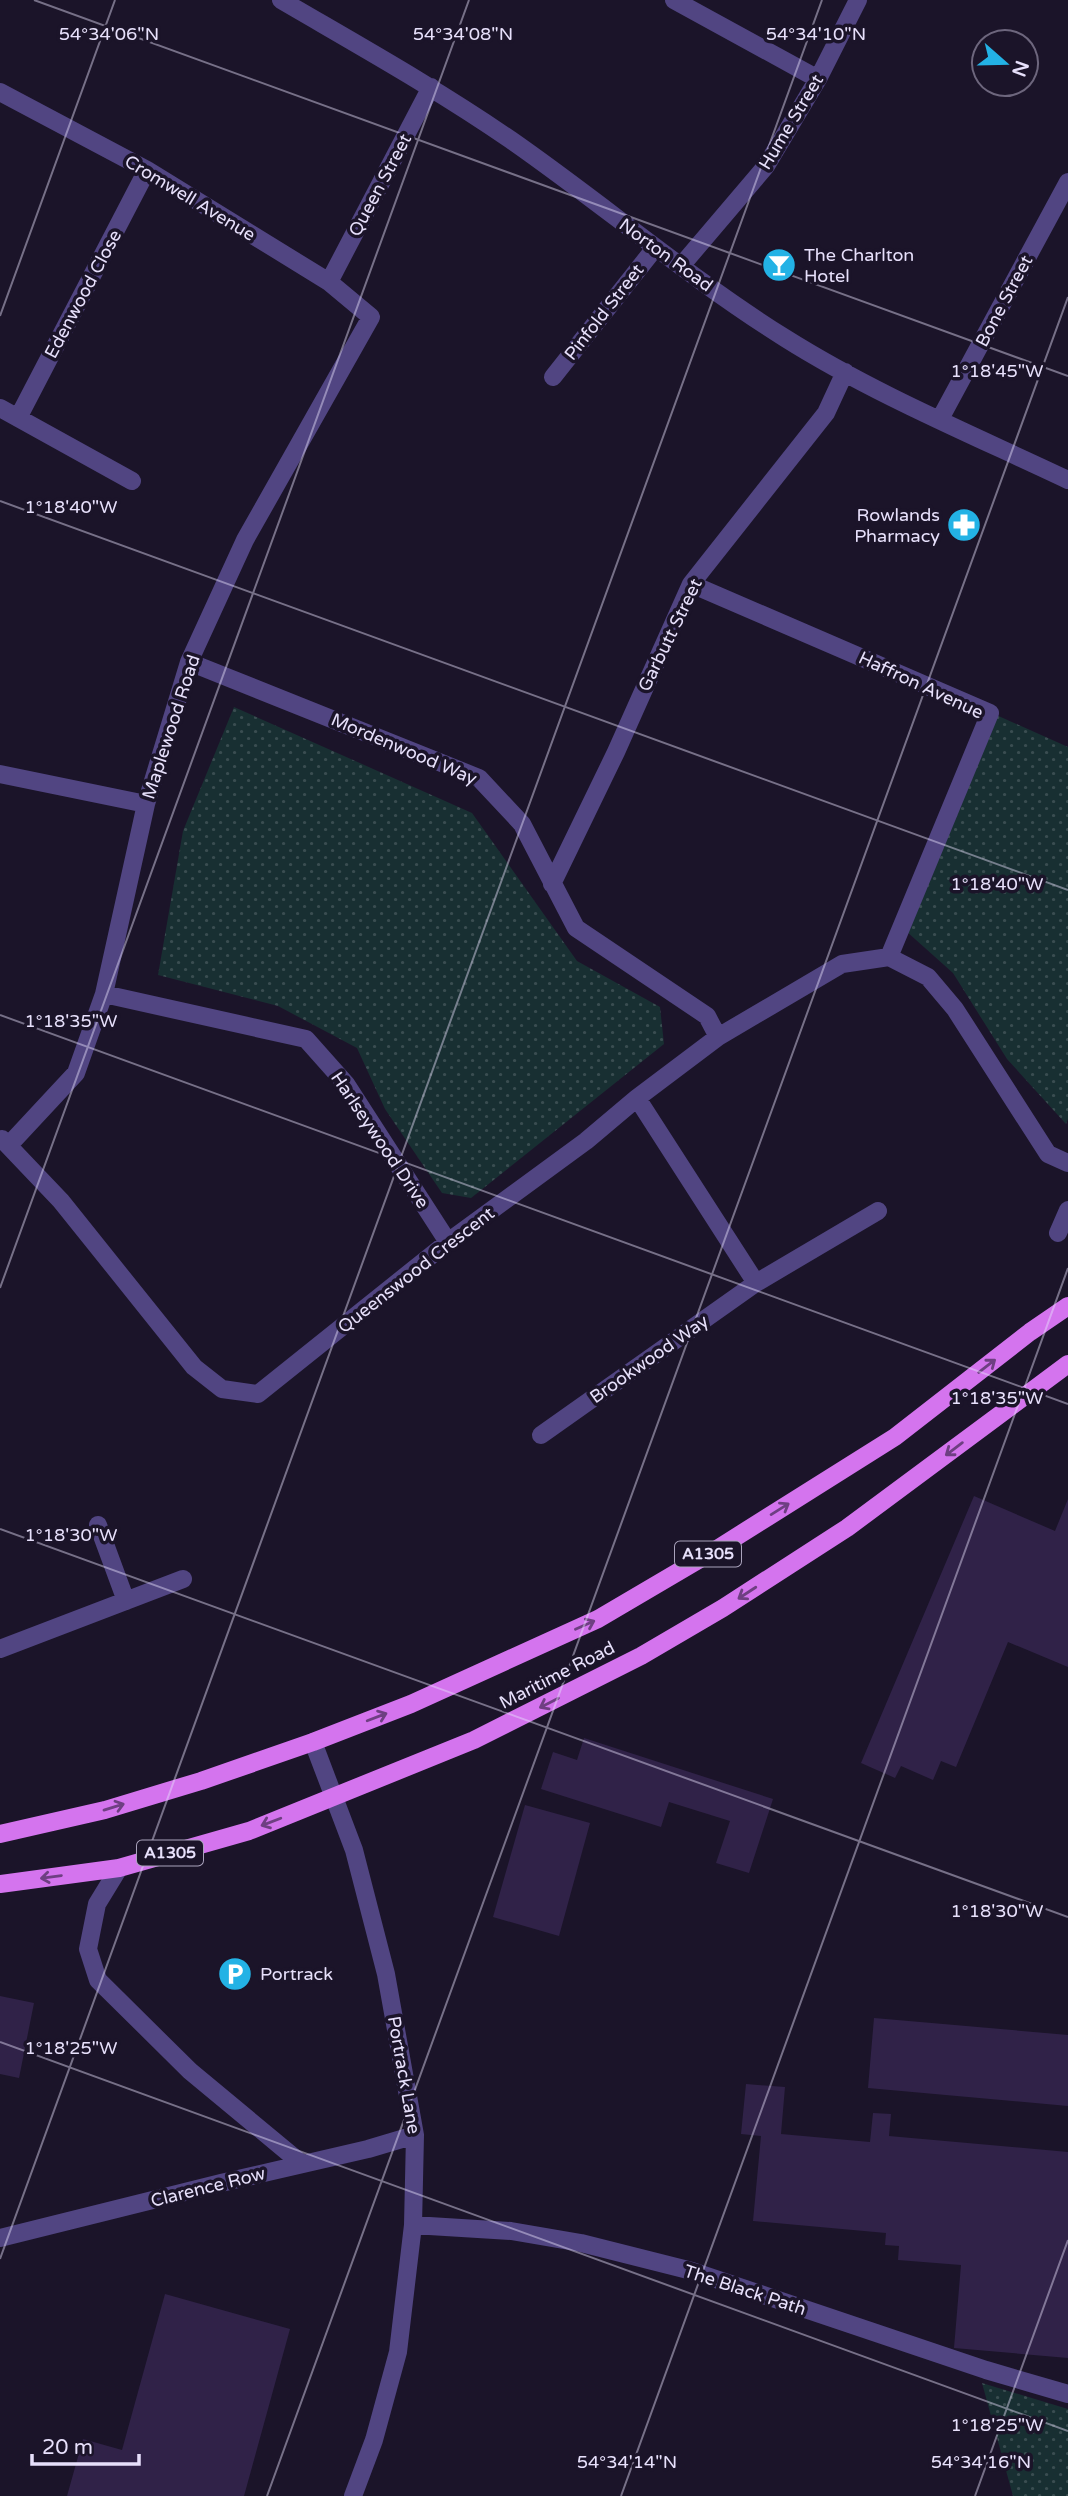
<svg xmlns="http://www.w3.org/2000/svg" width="1068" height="2496" viewBox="0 0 1068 2496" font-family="'Varela Round',sans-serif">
<defs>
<pattern id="green-dots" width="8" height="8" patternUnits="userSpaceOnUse" patternTransform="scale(1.75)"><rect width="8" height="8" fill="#182f32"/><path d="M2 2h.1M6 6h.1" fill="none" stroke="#3a4d51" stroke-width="1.8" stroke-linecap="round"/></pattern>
</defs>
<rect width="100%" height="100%" fill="#1b1429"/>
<path fill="url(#green-dots)" d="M234 707 472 813 577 961 660 1007 664 1044 471 1198 442 1193 385 1109 357 1048 278 1006 158 975 183 831Z
M994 714 1068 747V1119L1066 1124 1007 1059 953 973 906 931Z
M982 2383 1068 2409V2496H1013Z"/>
<path fill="#302248" d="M974 1496 1055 1531 1068 1499V1667L1008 1642 956 1767 941 1761 933 1780 901 1766 895 1778 861 1763Z
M584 1738 773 1799 749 1873 716 1863 730 1821 669 1802 661 1827 541 1789 553 1752 577 1760Z
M525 1805 590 1823 559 1936 493 1917Z
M0 1996 34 2003 19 2078 0 2074Z
M874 2018 1068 2035V2106L868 2088Z
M746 2084 785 2087 781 2134 870 2142 873 2113 891 2114 889 2136 1068 2152V2358L954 2348 961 2265 898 2260 899 2246 885 2245 886 2233 753 2221 761 2136 741 2134Z
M165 2294 290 2329 244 2496H67L83 2439 122 2450Z"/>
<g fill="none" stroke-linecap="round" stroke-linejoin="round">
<path stroke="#514582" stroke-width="18" d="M281 0C358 45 437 89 511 140 603 204 689 278 785 338 874 394 973 435 1068 480
M674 0 818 79
M0 92 147 170 329 282 371 317 245 540 189 662 146 804 104 994 76 1073 9 1145
M681 266 766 166 818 79 858 0
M329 282 431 87
M553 377 655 248
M0 408 132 481
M18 418 147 170
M940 419 1068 182
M691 584 990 713 889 957
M189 662 479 778 522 824 576 928 707 1016 718 1037
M0 774 146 804
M552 884 616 752 691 584 826 413 845 372
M889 957 928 977 955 1009 1048 1154 1068 1163
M104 994 306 1039 346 1084 448 1242
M637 1098 756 1283
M2 1139 61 1201 194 1367 222 1389 258 1394 448 1242 586 1141 637 1098 718 1037 842 964 889 957
M1058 1233 1068 1210
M541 1435 756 1283 878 1211
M98 1525 126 1601
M0 1649 183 1579
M313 1742 354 1850 386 1974 415 2135 413 2225 398 2352 374 2440 353 2496
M119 1868 97 1904 88 1949 98 1980 190 2071 302 2164
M413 2225 511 2231 581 2243 692 2271 986 2370 1068 2394
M0 2238 221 2183 368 2149 415 2135"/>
<path stroke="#d474ee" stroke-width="18" d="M0 1834 105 1810 201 1781 313 1742 411 1704 598 1619 717 1549 895 1437 1030 1332 1068 1306
M0 1884 119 1868 249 1831 474 1740 641 1656 723 1608 847 1528 1068 1364"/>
</g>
<defs><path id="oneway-shaft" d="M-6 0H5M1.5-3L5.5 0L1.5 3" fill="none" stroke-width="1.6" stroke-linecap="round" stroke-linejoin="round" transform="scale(1.75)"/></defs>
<g stroke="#6e3f82">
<use href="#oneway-shaft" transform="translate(987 1366) rotate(-38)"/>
<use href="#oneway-shaft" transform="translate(954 1449) rotate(143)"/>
<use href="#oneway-shaft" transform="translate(780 1509) rotate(-32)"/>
<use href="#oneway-shaft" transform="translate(747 1593) rotate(147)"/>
<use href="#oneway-shaft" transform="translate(585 1625) rotate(-24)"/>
<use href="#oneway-shaft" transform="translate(549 1703) rotate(153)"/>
<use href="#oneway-shaft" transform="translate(377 1717) rotate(-21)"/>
<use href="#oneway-shaft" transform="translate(114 1807) rotate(-17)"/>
<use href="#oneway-shaft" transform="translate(271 1822) rotate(159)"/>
<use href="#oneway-shaft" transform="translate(51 1877) rotate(172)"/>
</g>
<path fill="none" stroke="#e7e0fb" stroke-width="2" stroke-opacity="0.45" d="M34 0 1068 376M0 316 115 0M0 501 1068 890M0 1015 1068 1404M0 1288 469 0M0 1529 1068 1917M0 2042 1068 2431M0 2259 822 0M267 2496 1068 297M621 2496 1068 1268M975 2496 1068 2240"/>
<defs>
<g id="bar-disc" transform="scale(1.75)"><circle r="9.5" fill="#23b2e5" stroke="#1b1429"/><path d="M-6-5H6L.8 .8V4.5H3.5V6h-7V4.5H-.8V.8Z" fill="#fff"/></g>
<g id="pharmacy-disc" transform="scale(1.75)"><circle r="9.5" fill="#23b2e5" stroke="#1b1429"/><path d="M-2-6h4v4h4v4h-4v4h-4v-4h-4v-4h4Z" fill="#fff"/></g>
<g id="parking-disc" transform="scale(1.75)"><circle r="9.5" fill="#23b2e5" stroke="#1b1429"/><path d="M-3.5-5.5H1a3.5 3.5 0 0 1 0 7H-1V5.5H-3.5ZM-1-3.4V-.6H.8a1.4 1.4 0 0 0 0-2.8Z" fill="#fff"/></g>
</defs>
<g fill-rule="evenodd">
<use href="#bar-disc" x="779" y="265"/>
<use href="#pharmacy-disc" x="964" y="525"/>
<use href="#parking-disc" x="235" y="1974"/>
</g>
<g text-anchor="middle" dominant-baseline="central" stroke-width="7" stroke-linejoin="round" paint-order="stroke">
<g fill="#1b1429" stroke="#aaa3bc" stroke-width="2">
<rect x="675" y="1541.5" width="66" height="25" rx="5"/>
<rect x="137" y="1840.5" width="66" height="25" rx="5"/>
</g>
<g font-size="16" font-weight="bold" fill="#e7e0fb">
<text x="708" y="1554">A1305</text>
<text x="170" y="1853">A1305</text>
</g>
<g font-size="18" fill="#e7e0fb" stroke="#1b1429">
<text transform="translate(791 122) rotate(-59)">Hume Street</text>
<text transform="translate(380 185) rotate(-62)">Queen Street</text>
<text transform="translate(190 198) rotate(31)">Cromwell Avenue</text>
<text transform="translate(666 255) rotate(36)">Norton Road</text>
<text transform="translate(83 294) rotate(-62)">Edenwood Close</text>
<text transform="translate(1004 301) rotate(-62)">Bone Street</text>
<text transform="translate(604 312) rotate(-52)">Pinfold Street</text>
<text transform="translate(670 635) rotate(-64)">Garbutt Street</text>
<text transform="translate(921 685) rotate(25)">Haffron Avenue</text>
<text transform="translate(171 727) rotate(-72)">Maplewood Road</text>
<text transform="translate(404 749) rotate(23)">Mordenwood Way</text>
<text transform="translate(380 1140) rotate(56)">Harlseywood Drive</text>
<text transform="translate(416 1270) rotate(-38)">Queenswood Crescent</text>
<text transform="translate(649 1359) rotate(-35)">Brookwood Way</text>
<text transform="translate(557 1675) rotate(-27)">Maritime Road</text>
<text transform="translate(404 2075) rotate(80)">Portrack Lane</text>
<text transform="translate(208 2187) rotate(-14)">Clarence Row</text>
<text transform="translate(745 2290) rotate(18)">The Black Path</text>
</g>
<g font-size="18" fill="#e7e0fb" stroke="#1b1429" text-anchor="start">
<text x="804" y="255">The Charlton<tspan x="804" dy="21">Hotel</tspan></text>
<text x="940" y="515" text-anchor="end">Rowlands<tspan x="940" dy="21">Pharmacy</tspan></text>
<text x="260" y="1974">Portrack</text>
</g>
</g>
<g font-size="18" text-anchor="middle" fill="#e7e0fb" stroke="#1b1429" stroke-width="7" stroke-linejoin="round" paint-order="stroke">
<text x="109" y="40">54°34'06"N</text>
<text x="463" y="40">54°34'08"N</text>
<text x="816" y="40">54°34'10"N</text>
<text x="997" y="377">1°18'45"W</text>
<text x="71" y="513">1°18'40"W</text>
<text x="997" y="890">1°18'40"W</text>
<text x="71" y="1027">1°18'35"W</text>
<text x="997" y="1404">1°18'35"W</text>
<text x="71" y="1541">1°18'30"W</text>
<text x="997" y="1917">1°18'30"W</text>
<text x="71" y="2054">1°18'25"W</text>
<text x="997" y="2431">1°18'25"W</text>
<text x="627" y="2468">54°34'14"N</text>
<text x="981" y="2468">54°34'16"N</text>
</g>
<g transform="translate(1005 63) rotate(110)"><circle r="33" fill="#1b1429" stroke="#6d667d" stroke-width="2"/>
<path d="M0-5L12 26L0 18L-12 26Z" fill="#23b2e5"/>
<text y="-10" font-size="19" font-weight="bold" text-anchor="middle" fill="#e7e0fb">N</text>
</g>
<path d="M32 2454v10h107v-10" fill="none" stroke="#e7e0fb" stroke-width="3.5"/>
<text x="42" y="2454" font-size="21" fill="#e7e0fb" stroke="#1b1429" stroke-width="5" paint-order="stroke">20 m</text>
</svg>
